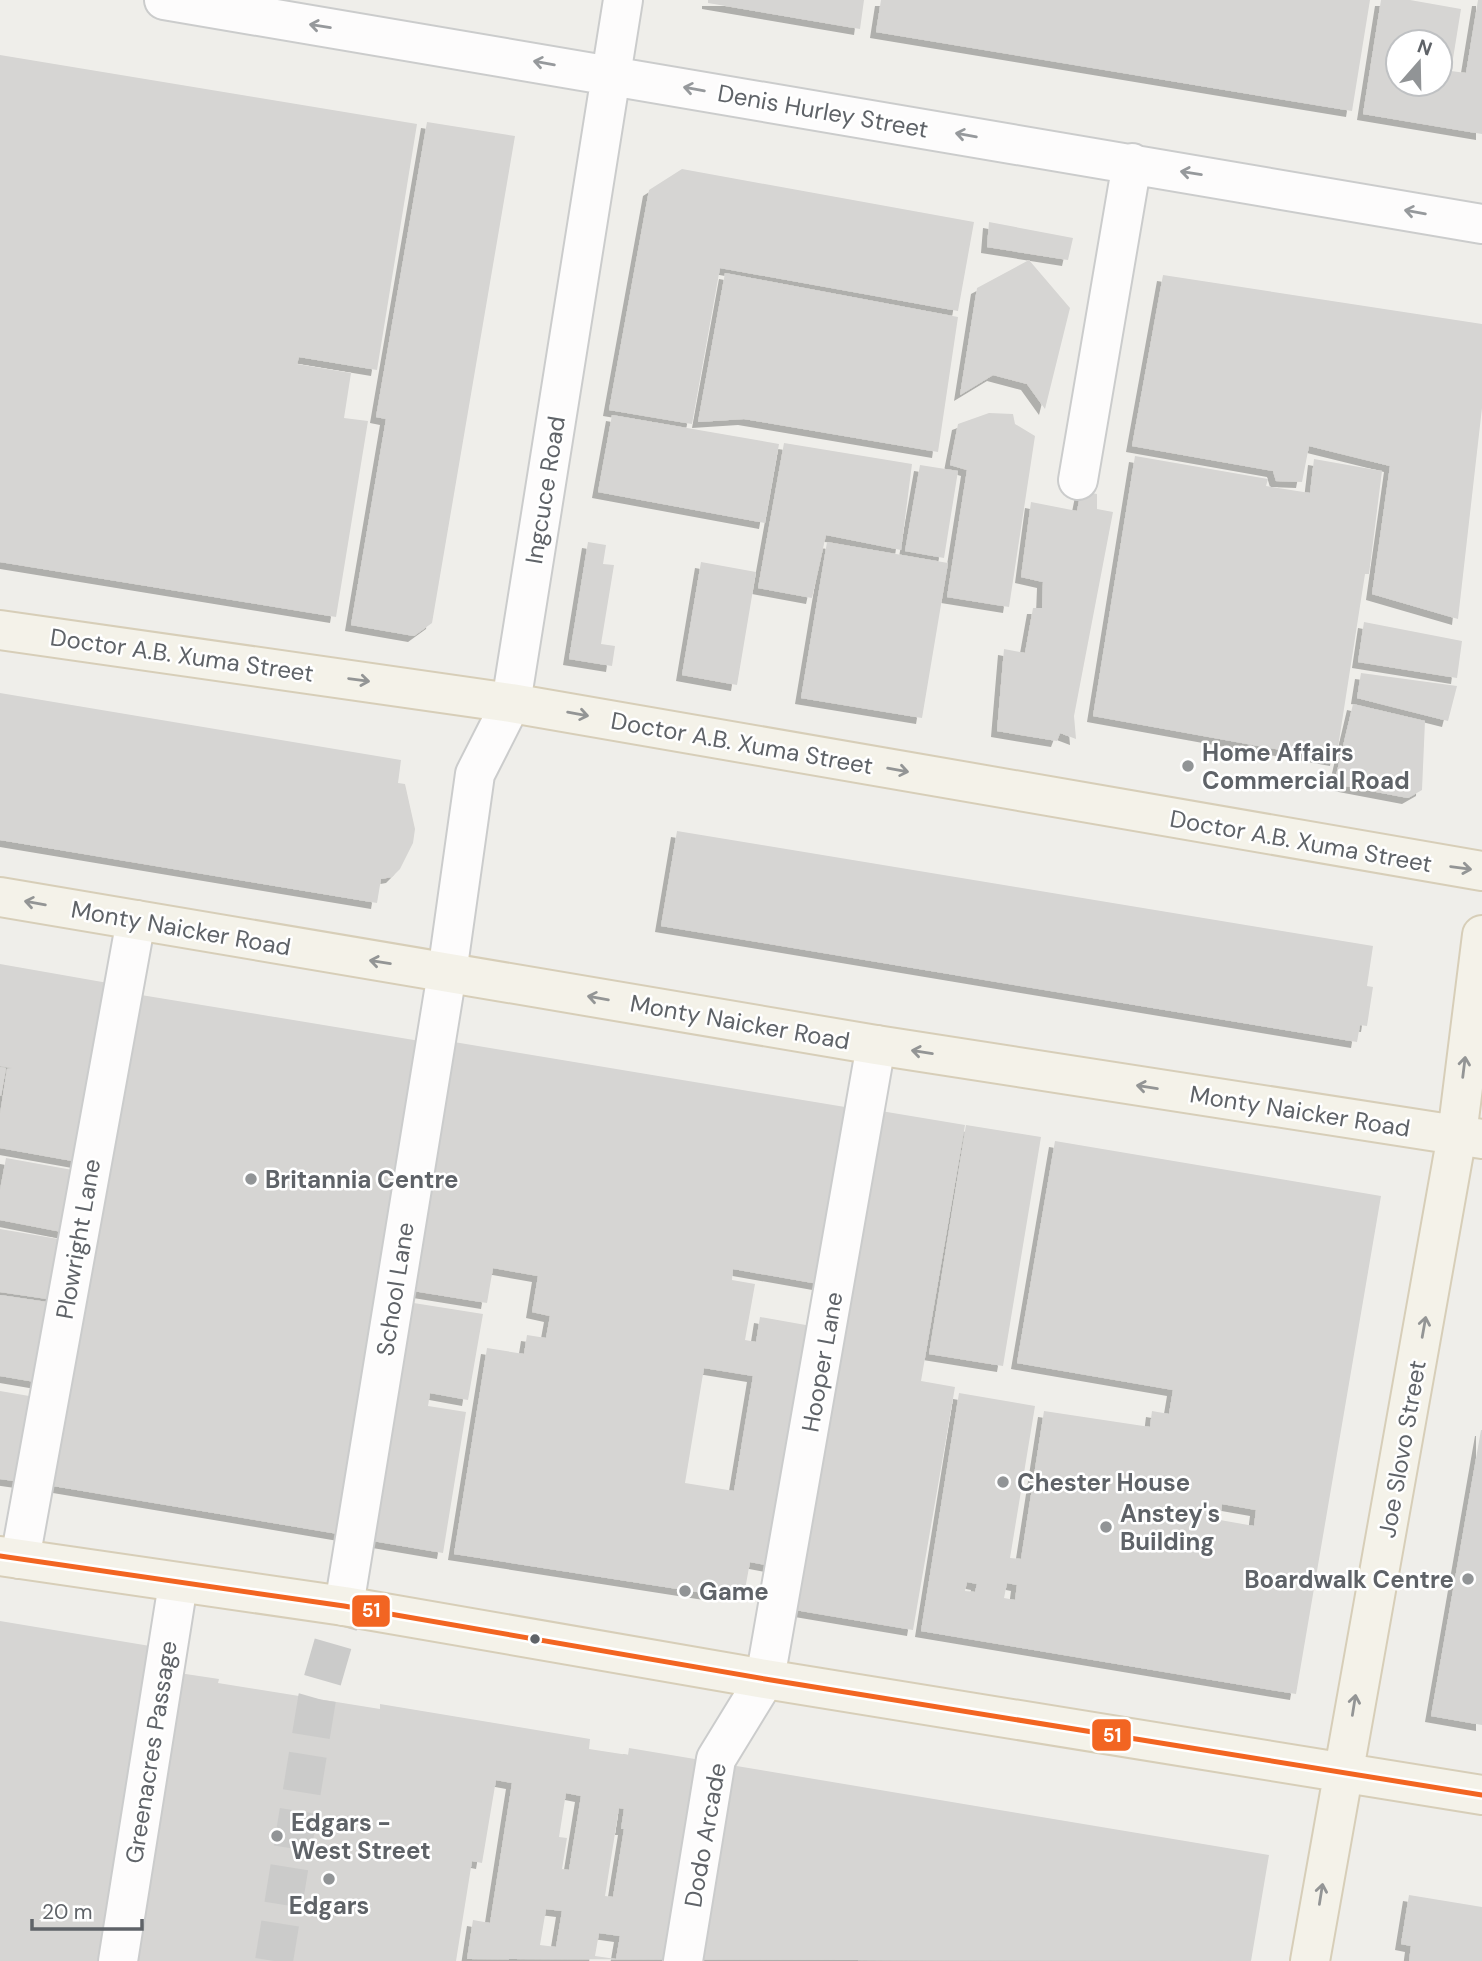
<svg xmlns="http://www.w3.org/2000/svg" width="1482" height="1961" viewBox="0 0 1482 1961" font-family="'DM Sans',sans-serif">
<defs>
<filter id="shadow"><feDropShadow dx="-6" dy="6" stdDeviation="0" flood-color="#0004"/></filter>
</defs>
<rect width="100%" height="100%" fill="#efeeea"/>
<path fill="#d6d5d3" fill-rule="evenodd" filter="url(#shadow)" d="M708 0H864L860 29 708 3Z
M881 0H1370L1352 111 876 32Z
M1381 0H1410L1461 9 1451 71 1466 73 1478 0H1482V134L1363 114ZM1398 42H1440V84H1398Z
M0 55 417 124 377 370 299 357 297 364 351 373 344 418 368 421 336 617 0 562Z
M427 122 515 136 432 623 414 636 351 625 386 419 376 417Z
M682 169 974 222 958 311 720 268 692 424 609 410 649 190Z
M989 222 1073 238 1068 260 987 247Z
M1029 260 1070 308 1045 409 1027 384 993 375 960 395 977 288Z
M725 273 958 317 938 452 744 419 698 422Z
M1163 275 1482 324V408L1458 619 1372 594 1390 466 1309 446 1302 482 1276 481 1273 471 1132 446Z
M989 413 1013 414 1015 424 1035 436 1009 607 947 597 967 470 950 465 958 424Z
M612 415 779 444 765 523 598 492Z
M784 443 912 464 901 550 826 535 812 598 758 588Z
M1135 456 1268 479 1266 486 1310 493 1314 459 1382 471 1369 574H1365L1336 760 1093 716Z
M920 465 958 471 944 558 905 551Z
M1081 491 1097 494V509L1113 512 1074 716 1076 739 1060 733 1057 741 997 731 1004 649 1025 653 1033 608H1042L1043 582 1021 577 1031 502 1077 511Z
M588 542 606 545 603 564 614 565 601 644 615 646 612 666 569 659Z
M827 542 948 563 922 718 801 698Z
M701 562 756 572 737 685 682 675Z
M1364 622 1462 641 1457 678 1358 662Z
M1361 673 1457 686 1448 721 1357 698Z
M0 693 401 760 398 783 405 784 415 829 413 843 400 869 392 877 381 879 377 903 0 840Z
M1353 704 1425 721 1422 790 1408 798 1334 784Z
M677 831 1373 946 1367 986 1373 987 1367 1026 1360 1025 1357 1042 661 926Z
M0 964 108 983 78 1162 0 1148V1114L7 1069 12 1068 0 1066Z
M135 994 420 1041 344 1535 47 1485Z
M448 1041 845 1107 852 1116 824 1285 733 1269 732 1280 755 1284 745 1340 756 1342 760 1317 817 1327 777 1567 750 1562 744 1595 717 1590 716 1595 454 1554 487 1348 524 1354 527 1335 546 1338 550 1316 532 1312 538 1276 493 1268 487 1303 407 1290ZM704 1368 753 1376 734 1491 685 1483Z
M0 1067 6 1068 1 1096 0 1095Z
M875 1110 965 1125 921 1381 955 1387 913 1630 789 1609Z
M966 1125 1041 1137 1003 1366 929 1354Z
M1055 1141 1381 1196 1296 1694 921 1631 959 1393 1035 1406 1010 1558 1021 1559 1044 1411 1150 1427 1152 1411 1169 1414 1173 1390 1017 1363ZM1222 1504 1256 1510 1254 1526 1220 1520ZM967 1582 977 1584 975 1592 965 1591ZM1007 1583 1017 1585 1015 1600 1004 1598Z
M6 1158 78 1171 67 1233 0 1220V1190Z
M0 1229 64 1240 54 1300 0 1292Z
M0 1295 54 1303 41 1383 0 1376Z
M401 1301 483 1314 468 1400 430 1393 428 1406 466 1412 443 1553 361 1539Z
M0 1391 35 1397 21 1482 0 1479Z
M1481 1430H1482V1725L1431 1716Z
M0 1621 150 1646 100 1961H0Z
M179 1673 219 1679 218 1683 380 1709V1704L590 1739 589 1749 628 1755 629 1748 1269 1855 1251 1961 467 1959 473 1920 490 1923 512 1783 496 1780 482 1863 472 1861 456 1961H133ZM566 1793 581 1796 569 1870 562 1869 567 1838 559 1837ZM619 1808 624 1809 621 1829H624L613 1897 605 1896ZM546 1909 562 1911 556 1947 540 1945ZM599 1933 620 1936 616 1959 595 1956Z
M1409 1895 1482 1907V1961H1409L1411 1946 1401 1944Z"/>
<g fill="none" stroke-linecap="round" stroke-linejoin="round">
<path stroke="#cbcbca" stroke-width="38" stroke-dasharray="38 19" stroke-linecap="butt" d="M274 1961 317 1699 344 1606"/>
<g stroke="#cbcccc" stroke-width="42">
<path id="minor" d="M164 0 1482 224
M1078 480 1132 163
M20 1559 136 920
M344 1606 447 973 475 774 511 703 623 0
M118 1961 178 1584
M683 1961 716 1759 765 1679 876 1045"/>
</g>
<g stroke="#d7ceb8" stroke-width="42">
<path id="major" d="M0 630 511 703 1482 871
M0 897 876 1045 1482 1139
M0 1556 344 1606 765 1679 1482 1795
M1310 1961 1457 1135 1482 935"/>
</g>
<use href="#minor" stroke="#fdfcfc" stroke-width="38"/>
<use href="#major" stroke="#f4f2e9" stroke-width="38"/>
<g stroke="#fff" stroke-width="10">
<path id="bus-1" d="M0 1556 344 1606 765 1679 1482 1795"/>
</g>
<use href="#bus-1" stroke="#f26522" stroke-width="5"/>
</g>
<defs><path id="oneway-shaft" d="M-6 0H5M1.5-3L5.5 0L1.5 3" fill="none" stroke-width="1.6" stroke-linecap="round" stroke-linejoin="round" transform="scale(1.75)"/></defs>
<g stroke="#96999c">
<use href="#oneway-shaft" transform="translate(320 26) rotate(-171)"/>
<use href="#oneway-shaft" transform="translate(544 63) rotate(-170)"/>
<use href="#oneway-shaft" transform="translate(694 89) rotate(-170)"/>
<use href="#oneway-shaft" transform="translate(966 135) rotate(-170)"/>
<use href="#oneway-shaft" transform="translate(1191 173) rotate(-171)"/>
<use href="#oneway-shaft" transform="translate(1415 212) rotate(-170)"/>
</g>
<g stroke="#939595">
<use href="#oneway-shaft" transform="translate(359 680) rotate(8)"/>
<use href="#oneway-shaft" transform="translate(578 714) rotate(10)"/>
<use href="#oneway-shaft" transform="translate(898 770) rotate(10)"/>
<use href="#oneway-shaft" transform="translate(1461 868) rotate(8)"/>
<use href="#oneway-shaft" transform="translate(35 903) rotate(-170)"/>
<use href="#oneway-shaft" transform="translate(380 962) rotate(-171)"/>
<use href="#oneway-shaft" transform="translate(598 998) rotate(-170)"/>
<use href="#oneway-shaft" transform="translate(922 1052) rotate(-171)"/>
<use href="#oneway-shaft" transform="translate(1464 1067) rotate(-83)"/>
<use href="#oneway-shaft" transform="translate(1147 1087) rotate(-171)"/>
<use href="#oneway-shaft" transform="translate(1424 1327) rotate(-80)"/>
<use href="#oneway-shaft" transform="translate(1354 1705) rotate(-81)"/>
<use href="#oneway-shaft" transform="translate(1321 1894) rotate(-81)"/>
</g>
<g fill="#919496" stroke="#fff" stroke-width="2.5">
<circle cx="1188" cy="766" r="7"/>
<circle cx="251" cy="1179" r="7"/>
<circle cx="1003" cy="1482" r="7"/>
<circle cx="1106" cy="1527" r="7"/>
<circle cx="1468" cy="1579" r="7"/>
<circle cx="685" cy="1591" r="7"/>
<circle cx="277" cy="1836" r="7"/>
<circle cx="329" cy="1879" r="7"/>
</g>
<circle fill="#5f6368" stroke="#fff" stroke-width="2.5" cx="535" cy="1639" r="6"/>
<g text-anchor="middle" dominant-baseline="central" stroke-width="5" stroke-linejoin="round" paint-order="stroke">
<g font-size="24" fill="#5f6368" stroke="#fff">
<text transform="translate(823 111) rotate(10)">Denis Hurley Street</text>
<text transform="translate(545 490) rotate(-81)">Ingcuce Road</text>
<text transform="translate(182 655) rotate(8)">Doctor A.B. Xuma Street</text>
<text transform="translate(742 743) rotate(10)">Doctor A.B. Xuma Street</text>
<text transform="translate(1301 841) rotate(10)">Doctor A.B. Xuma Street</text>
<text transform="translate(181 928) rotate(10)">Monty Naicker Road</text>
<text transform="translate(740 1022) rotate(10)">Monty Naicker Road</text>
<text transform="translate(1300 1111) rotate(9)">Monty Naicker Road</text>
<text transform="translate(78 1239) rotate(-80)">Plowright Lane</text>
<text transform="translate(395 1289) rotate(-81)">School Lane</text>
<text transform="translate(822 1362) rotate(-80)">Hooper Lane</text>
<text transform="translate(1402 1449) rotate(-80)">Joe Slovo Street</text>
<text transform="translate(151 1752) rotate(-81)">Greenacres Passage</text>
<text transform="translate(705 1835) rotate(-80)">Dodo Arcade</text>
</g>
<g font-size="24" font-weight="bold" fill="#5f6368" stroke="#fff" text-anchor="start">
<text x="1202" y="752">Home Affairs<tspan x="1202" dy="28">Commercial Road</tspan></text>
<text x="265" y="1179">Britannia Centre</text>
<text x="1017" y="1482">Chester House</text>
<text x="1120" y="1513">Anstey's<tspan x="1120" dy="28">Building</tspan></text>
<text x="1454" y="1579" text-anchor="end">Boardwalk Centre</text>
<text x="699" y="1591">Game</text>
<text x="291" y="1822">Edgars -<tspan x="291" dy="28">West Street</tspan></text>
<text x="329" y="1905" text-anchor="middle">Edgars</text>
</g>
</g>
<g stroke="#fff" stroke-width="2.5">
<rect x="351" y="1594" width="40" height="34" rx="7" fill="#f26522"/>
<rect x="1091" y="1718" width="41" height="34" rx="7" fill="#f26522"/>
</g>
<g font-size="19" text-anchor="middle" font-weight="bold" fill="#fff">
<text x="371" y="1617">51</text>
<text x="1112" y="1742">51</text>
</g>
<g transform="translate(1419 63) rotate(20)"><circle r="33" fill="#ffffff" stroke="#bfc1c3" stroke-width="2"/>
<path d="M0-5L12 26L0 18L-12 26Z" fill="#919496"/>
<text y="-10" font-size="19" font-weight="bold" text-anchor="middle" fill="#5f6368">N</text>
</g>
<path d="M32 1919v10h110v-10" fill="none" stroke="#5f6368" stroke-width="3.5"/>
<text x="42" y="1919" font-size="21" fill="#5f6368" stroke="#ffffff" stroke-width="5" paint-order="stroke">20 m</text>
</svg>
